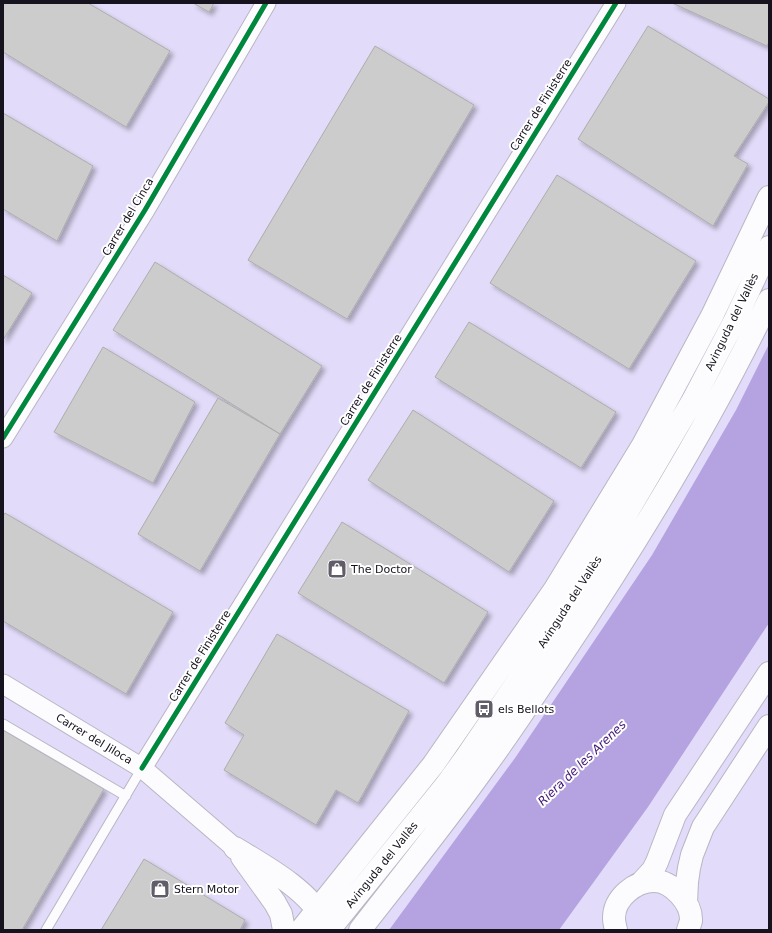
<svg xmlns="http://www.w3.org/2000/svg" width="772" height="933" viewBox="0 0 772 933" font-family="'DejaVu Sans',sans-serif">
<defs>
<filter id="shadow"><feDropShadow dx="3.5" dy="3.5" stdDeviation="2" flood-color="#0004"/></filter>
</defs>
<rect width="100%" height="100%" fill="#e8e4f5"/>
<path fill="#e2dbf9" d="M3 3H769V344L736 410 652 555 515 758 389 930H3Z
M769 623V930H559L648 807Z"/>
<path fill="#b4a2e1" d="M769 344V623L648 807 559 930H389L515 758 652 555 736 410Z"/>
<path fill="#cdcccc" stroke="#aeacad" filter="url(#shadow)" d="M3 3H88L170 51 126 127 3 52Z
M193 3H214L209 12Z
M672 3H769V42L767 46Z
M648 26 769 99V102L734 156 748 164 713 226 578 139Z
M375 46 474 105 347 319 248 260Z
M3 113 93 166 57 241 3 209Z
M557 175 696 261 629 369 490 283Z
M155 262 322 366 280 434 113 330Z
M3 275 32 293 3 340Z
M469 322 616 412 581 468 435 377Z
M103 347 195 402 153 483 54 432Z
M218 398 280 434 200 571 138 534Z
M413 410 554 501 509 572 368 480Z
M5 513 173 612 126 694 3 621V516Z
M342 522 488 612 444 683 298 593Z
M277 634 409 711 358 803 336 790 316 825 224 770 244 735 225 723Z
M3 730 104 789 22 930H3Z
M144 859 245 920 240 930H101Z"/>
<g fill="none" stroke-linecap="round" stroke-linejoin="round">
<g stroke="#b9b6c4" stroke-width="11">
<path id="service" d="M3 724 126 796
M46 930 142 768"/>
</g>
<g stroke="#b9b6c4" stroke-width="21">
<path id="minor" d="M3 438 145 210 266 3
M3 684 142 768 235 848
M142 768 616 3"/>
</g>
<g stroke="#b9b6c4" stroke-width="24">
<path id="secondary" d="M235 848C263 865 311 891 324 922
M242 857 275 903 281 914 284 930
M642 882 653 870 657 862 675 815 769 673
M686 903 687 882 689 868 692 855 703 827 769 726
M301 930 433 765 555 589 643 445 712 316 769 197
M329 930 446 785 467 756 573 600 622 521 693 400 736 318 769 247
M360 930C402 876 445 823 484 768 510 733 533 697 557 662 635 546 709 426 769 300
M616 930C615 926 614 922 614 918 614 898 635 881 654 881 672 881 692 903 691 921 690 924 689 927 688 930"/>
</g>
<use href="#service" stroke="#fcfbfe" stroke-width="9"/>
<use href="#minor" stroke="#fcfbfe" stroke-width="19"/>
<use href="#secondary" stroke="#fcfbfe" stroke-width="22"/>
<g stroke="#fff" stroke-width="8">
<path id="cycleway" d="M3 438 145 210 266 3
M142 768 616 3"/>
</g>
<use href="#cycleway" stroke="#00873e" stroke-width="5"/>
</g>
<defs>
<g id="shop-square" transform="scale(1)"><rect x="-9" y="-9" width="18" height="18" rx="4" fill="#605c69" stroke="#fff"/><path d="M-5-2.5h2.3a2.7 3.5 0 0 1 5.4 0H5L5.5 6h-11ZM-1.5-2.5h3a1.5 2.3 0 0 0-3 0Z" fill="#fff"/></g>
<g id="bus-square" transform="scale(1)"><rect x="-9" y="-9" width="18" height="18" rx="4" fill="#605c69" stroke="#fff"/><path d="M-5-6H5V4H4V6H2V4H-2V6H-4V4H-5ZM-3.5-4V0h7V-4ZM-3.5 1.2v1.5H-2V1.2ZM2 1.2v1.5H3.5V1.2Z" fill="#fff"/></g>
</defs>
<g fill-rule="evenodd">
<use href="#shop-square" x="337" y="569"/>
<use href="#bus-square" x="484" y="709"/>
<use href="#shop-square" x="160" y="889"/>
</g>
<g text-anchor="middle" dominant-baseline="central" stroke-width="4" stroke-linejoin="round" paint-order="stroke">
<g font-size="11" fill="#16121e" stroke="#fff">
<text transform="translate(541 105) rotate(-58)">Carrer de Finisterre</text>
<text transform="translate(128 217) rotate(-59)">Carrer del Cinca</text>
<text transform="translate(732 322) rotate(-64)">Avinguda del Vallès</text>
<text transform="translate(371 380) rotate(-58)">Carrer de Finisterre</text>
<text transform="translate(570 602) rotate(-57)">Avinguda del Vallès</text>
<text transform="translate(200 656) rotate(-58)">Carrer de Finisterre</text>
<text transform="translate(94 739) rotate(31)">Carrer del Jiloca</text>
<text transform="translate(382 865) rotate(-51)">Avinguda del Vallès</text>
</g>
<g font-size="11" fill="#16121e" stroke="#fff" text-anchor="start">
<text x="351" y="569">The Doctor</text>
<text x="498" y="709">els Bellots</text>
<text x="174" y="889">Stern Motor</text>
</g>
<g font-size="12" font-style="italic" fill="#3f1376" stroke="#fff">
<text transform="translate(582 763) rotate(-44)">Riera de les Arenes</text>
</g>
</g>
<rect width="772" height="933" fill="none" stroke="#16121e" stroke-width="8"/>
</svg>
